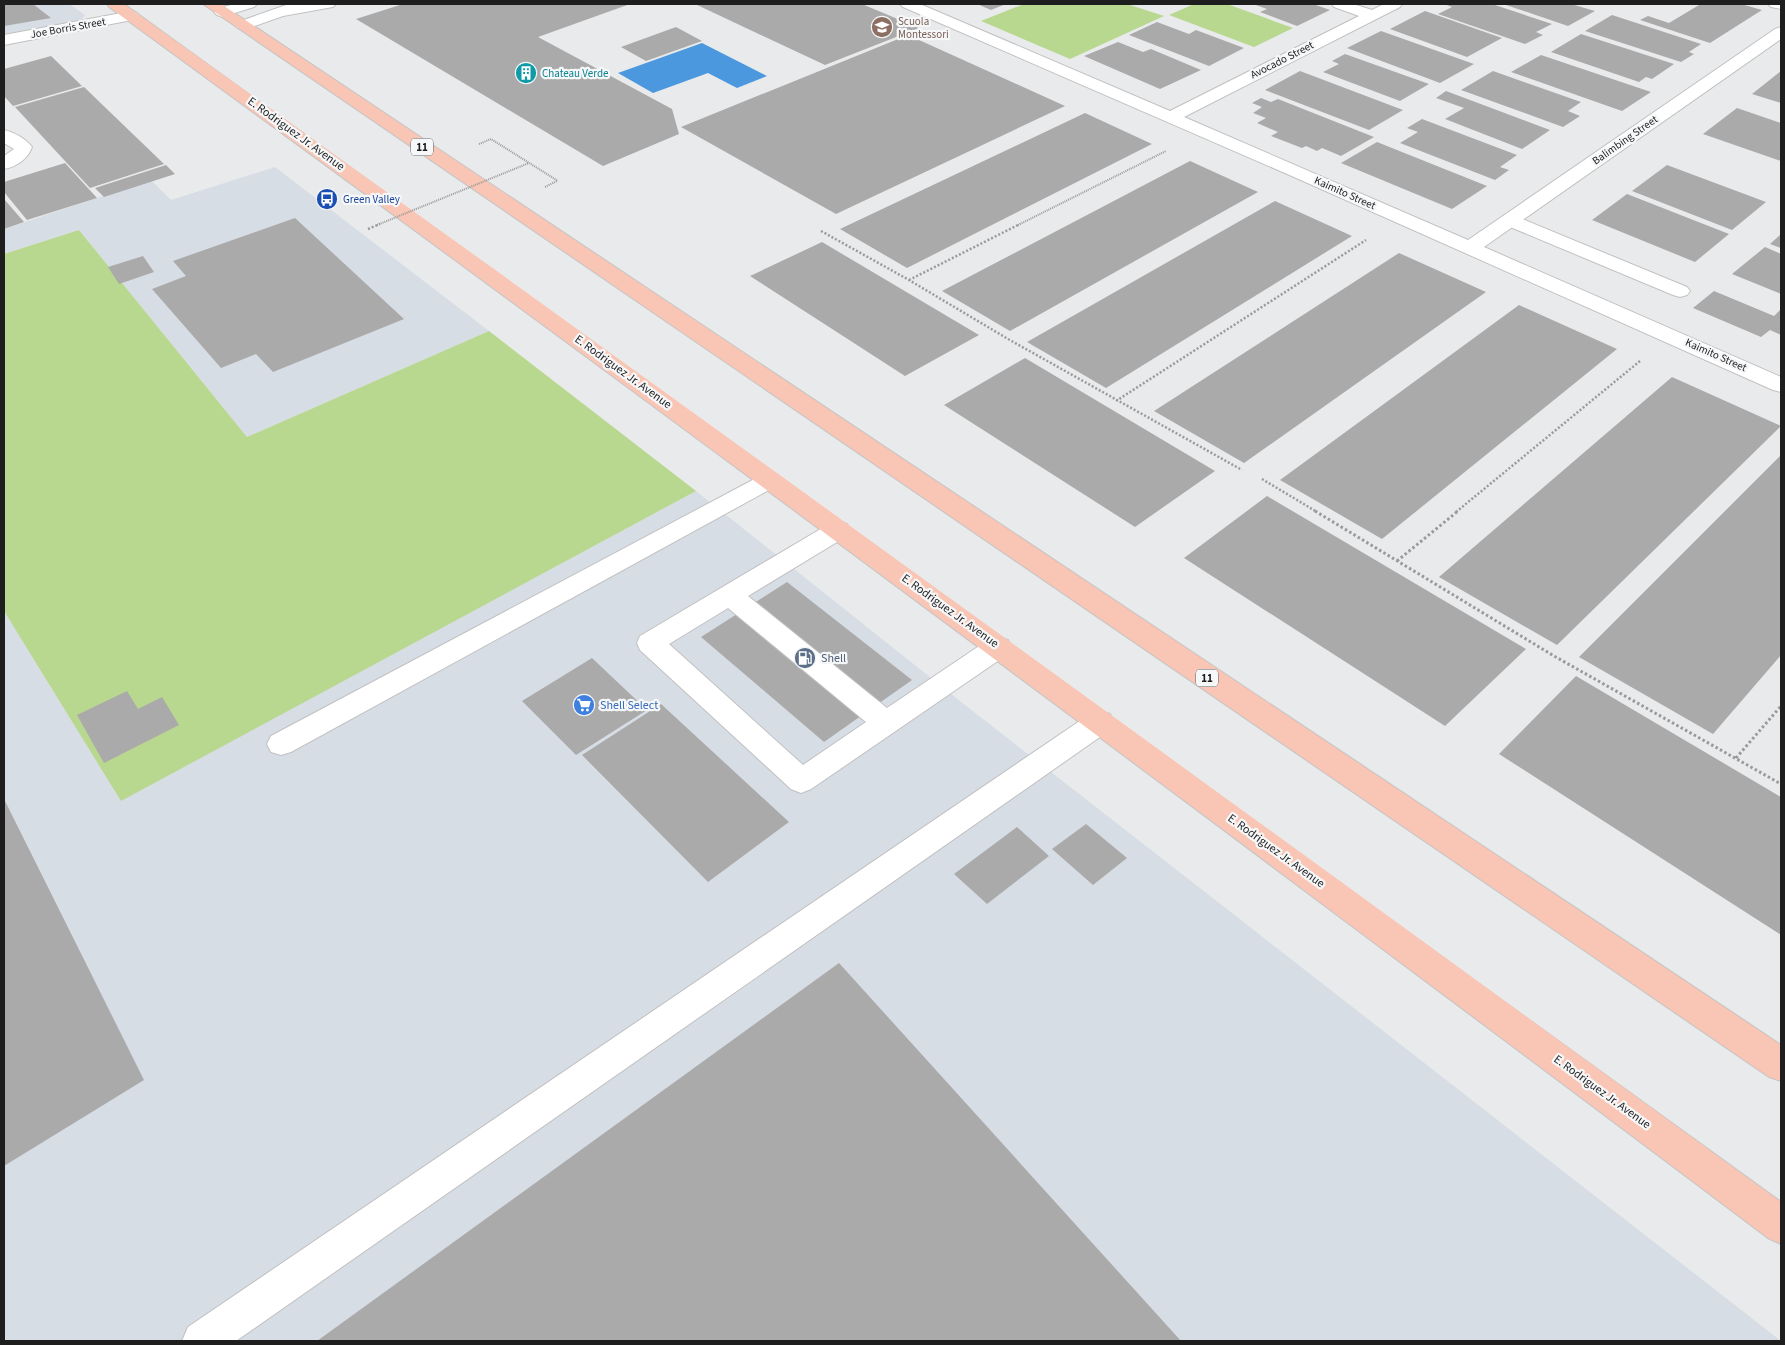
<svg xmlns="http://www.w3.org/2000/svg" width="1785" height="1345" viewBox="0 0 1785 1345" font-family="'Source Sans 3',sans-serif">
<rect width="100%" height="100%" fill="#e9eaeb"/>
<path fill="#d7dde4" d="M4 4H69L85 15 83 18 76 22 4 36Z
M275 167 489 331 247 437 79 230 4 254V229L151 180 171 200Z
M696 491 965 705 1781 1341H4V611L121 800Z"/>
<path fill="#b8d78f" d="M1024 4H1127L1164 16 1070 59 981 21Z
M1194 4H1227L1293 28 1254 47 1169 15Z
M79 230 247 437 489 331 696 491 121 801 4 611V254Z"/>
<path fill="#4b98de" d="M702 43 767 76 737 88 708 73 653 93 618 73Z"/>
<path fill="#abaaab" d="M4 4H33L51 18 4 26Z
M403 4H630L538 37 672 109 679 134 603 166 356 19Z
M695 4H862L919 28 825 65Z
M977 4H1006L991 10Z
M1253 4H1313L1330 10 1297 26 1260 12 1267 9Z
M1444 4H1492L1552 24 1536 32 1543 35 1525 44 1438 14 1452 7Z
M1503 4H1571L1595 11 1568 26Z
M1695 4H1741L1762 10 1710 43 1640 20 1648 16 1669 23 1699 5Z
M1425 11 1502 38 1467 57 1390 29Z
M1612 15 1701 44 1689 52 1694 54 1681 62 1585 31Z
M1157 22 1189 34 1196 30 1244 48 1209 66 1129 35Z
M676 27 702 41 646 61 621 47Z
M1381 31 1474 64 1440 83 1347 48Z
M1581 34 1674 64 1652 79 1646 77 1639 82 1551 52Z
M908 35 1065 106 836 214 681 127Z
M1118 42 1143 52 1151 49 1201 70 1160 89 1084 56Z
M1345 54 1429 84 1400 101 1323 72 1339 64 1332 61Z
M1541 55 1651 92 1622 111 1511 72Z
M51 56 82 86 13 106 4 96V69Z
M1300 71 1403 110 1369 130 1265 90Z
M1493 71 1581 102 1568 111 1580 116 1563 127 1461 90Z
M1781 71V103L1752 94Z
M84 87 164 164 90 188 15 107Z
M1446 91 1550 130 1522 149 1445 119 1464 108 1436 98Z
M1261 98 1271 102 1278 99 1374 137 1341 156 1322 148 1317 151 1306 146 1302 148 1271 136 1278 132 1257 123 1266 118 1253 113 1262 107 1252 103Z
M1737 108 1781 123V161L1703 134Z
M1085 113 1152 144 907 268 840 229Z
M1422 119 1517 155 1500 167 1509 170 1495 180 1400 143 1418 132 1407 128Z
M1377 142 1487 186 1452 209 1341 163Z
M1190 161 1258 192 1010 331 942 291Z
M65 163 97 198 27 220 4 192V182Z
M166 165 175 174 104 197 95 188Z
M1667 165 1766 202 1732 230 1632 191Z
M1627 194 1729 234 1695 262 1592 220Z
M4 199 24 222 4 229Z
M1275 201 1352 236 1106 388 1027 342Z
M295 218 404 319 273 372 256 354 221 368 152 289 186 276 173 261Z
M1781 234V248L1770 244Z
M822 242 979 335 905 376 750 276Z
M1765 247 1781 254V294L1732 274Z
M1399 253 1486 292 1244 463 1154 411Z
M143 256 154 272 119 284 108 267Z
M1714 291 1774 316 1781 309V335L1770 330 1761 337 1693 308Z
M1519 305 1617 349 1382 539 1280 480Z
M1025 358 1215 471 1135 527 944 405Z
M1672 377 1781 426 1557 645 1439 577Z
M1781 455V655L1713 734 1579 657Z
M1267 496 1526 649 1445 726 1184 558Z
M787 582 912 680 824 742 701 637Z
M592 658 647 710 576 755 522 701Z
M1576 676 1781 797V935L1499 754Z
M127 691 138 709 162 697 179 725 104 763 77 715Z
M661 704 789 822 708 882 582 755Z
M4 799 144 1080 4 1166Z
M1086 824 1127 858 1093 885 1052 849Z
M1017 827 1049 856 987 904 954 874Z
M839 963 1181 1341H317Z"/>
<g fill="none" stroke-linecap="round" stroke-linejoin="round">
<g stroke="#c1c1c2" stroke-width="2">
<path id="lane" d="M234 4H257L254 7 222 17 217 15 214 12 217 9Z
M4 130C14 132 26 139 32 147 28 159 16 167 4 169V156L14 149 4 143Z
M1510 214 1687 287 1690 291 1687 295 1680 297 1673 295 1503 224 1500 220 1503 216Z
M770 472 778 475 782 480 778 485 291 752 281 755 271 752 267 744 271 736 762 475Z
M838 522 847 524 850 530 847 536 748 596 887 708 988 640 998 637 1008 640 1012 647 1008 654 811 789 801 793 791 789 640 650 637 643 640 636 829 524ZM728 608 866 722 803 765 669 644Z
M1100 711 1110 714 1114 722 1110 730 236 1341H182L188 1327 1090 714Z"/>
</g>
<g stroke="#c1c1c2" stroke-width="2">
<path id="street" d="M289 4H336L333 7 283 16 243 30 238 28 235 25 238 22Z
M900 4H920L1170 111 1359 16 1334 7 1332 4H1353L1372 10 1384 4H1402L1400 7 1184 117 1468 240 1775 29 1781 27V39L1484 247 1781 377V392L1773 390 1294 177 903 7Z
M1768 4H1781V9L1771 7Z
M132 11 137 13 140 16 137 19 4 45V35Z"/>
</g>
<g stroke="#c4c4c5" stroke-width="2">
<path id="primary" d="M107 4H124C679 400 1230 801 1781 1202V1244L1768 1238C1217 824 666 412 109 7Z
M203 4H221L1781 1045V1081L1769 1077Z"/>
</g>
<path stroke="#9a9a9b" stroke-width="2" stroke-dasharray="1 1" stroke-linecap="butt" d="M479 144 491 139 558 181
M545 187 557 181
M1018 225 1166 151"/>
<path stroke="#9a9a9b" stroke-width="2.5" stroke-dasharray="2 2" stroke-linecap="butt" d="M821 231 909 280 1008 339 1242 470
M909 280 1020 224
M1116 401 1366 240
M1262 479 1317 512
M1456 512 1640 361"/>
<path stroke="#9a9a9b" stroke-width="3" stroke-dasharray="2.5 2.5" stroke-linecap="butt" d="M1315 511 1554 656 1781 784
M1397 561 1458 511
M1736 758 1781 706"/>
<use href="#lane" fill="#fff" fill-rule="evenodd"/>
<use href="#street" fill="#fff" fill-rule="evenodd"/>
<use href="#primary" fill="#f9c5b4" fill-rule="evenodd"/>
<path stroke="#9a9a9b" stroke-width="2" stroke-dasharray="1 1" stroke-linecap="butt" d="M377 225 529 163"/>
<path stroke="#9a9a9b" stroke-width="2.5" stroke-dasharray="2 2" stroke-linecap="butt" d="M368 229 380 224"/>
</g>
<defs>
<g id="school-disc" transform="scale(1.125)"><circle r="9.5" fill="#8d6e63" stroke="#f6f7f8"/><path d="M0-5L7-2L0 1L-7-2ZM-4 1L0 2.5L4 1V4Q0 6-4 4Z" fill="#fff"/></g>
<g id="building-disc" transform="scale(1.125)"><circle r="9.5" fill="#0f9aa8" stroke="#f6f7f8"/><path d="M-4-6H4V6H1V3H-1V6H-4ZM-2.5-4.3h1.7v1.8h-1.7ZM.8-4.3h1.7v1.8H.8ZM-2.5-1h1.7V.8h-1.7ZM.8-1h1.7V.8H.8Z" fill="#fff"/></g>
<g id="bus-disc" transform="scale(1.125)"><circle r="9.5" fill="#1a4fb4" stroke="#f6f7f8"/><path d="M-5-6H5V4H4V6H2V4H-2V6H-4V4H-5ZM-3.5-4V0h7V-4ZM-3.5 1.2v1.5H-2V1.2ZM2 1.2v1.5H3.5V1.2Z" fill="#fff"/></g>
<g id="fuel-disc" transform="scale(1.125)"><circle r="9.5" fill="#5c6f8a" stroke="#f6f7f8"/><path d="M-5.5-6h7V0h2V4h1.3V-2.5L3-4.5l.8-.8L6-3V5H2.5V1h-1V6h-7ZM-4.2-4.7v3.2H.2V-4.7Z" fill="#fff"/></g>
<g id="supermarket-disc" transform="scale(1.125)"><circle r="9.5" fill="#3f7fe0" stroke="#f6f7f8"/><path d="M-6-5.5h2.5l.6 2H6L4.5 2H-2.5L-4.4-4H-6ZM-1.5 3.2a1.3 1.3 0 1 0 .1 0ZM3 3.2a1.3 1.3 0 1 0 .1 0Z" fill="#fff"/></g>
</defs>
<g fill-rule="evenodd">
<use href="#school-disc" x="882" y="27"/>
<use href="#building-disc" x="526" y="73"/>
<use href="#bus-disc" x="327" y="199"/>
<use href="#fuel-disc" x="805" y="658"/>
<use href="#supermarket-disc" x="584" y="705"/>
</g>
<g text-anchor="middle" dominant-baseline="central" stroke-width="4.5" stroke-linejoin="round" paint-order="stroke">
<g font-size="11" fill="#785e54" stroke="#f6f7f8" text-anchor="start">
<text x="898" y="21">Scuola<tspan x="898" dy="13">Montessori</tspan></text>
</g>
<g font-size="11" fill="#1e1e1f" stroke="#f6f7f8">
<text transform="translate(68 28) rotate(-10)">Joe Borris Street</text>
<text transform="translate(1282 60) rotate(-27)">Avocado Street</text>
<text transform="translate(1625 140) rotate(-35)">Balimbing Street</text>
<text transform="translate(1345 193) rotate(24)">Kaimito Street</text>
<text transform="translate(1716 355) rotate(24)">Kaimito Street</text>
</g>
<g font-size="11" fill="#0d838f" stroke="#f6f7f8" text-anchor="start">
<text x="542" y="73">Chateau Verde</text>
</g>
<g fill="#f6f7f8" stroke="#5f5f60" stroke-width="1">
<rect x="411" y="138.5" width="22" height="17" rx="4"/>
<rect x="1196" y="669.5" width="22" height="17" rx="4"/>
</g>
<g font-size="11" font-weight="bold" fill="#1e1e1f">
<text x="422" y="147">11</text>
<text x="1207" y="678">11</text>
</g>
<g font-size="11" fill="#164399" stroke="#f6f7f8" text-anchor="start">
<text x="343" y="199">Green Valley</text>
</g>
<g font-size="12" fill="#1e1e1f" stroke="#f6f7f8">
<text transform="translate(296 134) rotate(36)">E. Rodriguez Jr. Avenue</text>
<text transform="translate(623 372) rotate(36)">E. Rodriguez Jr. Avenue</text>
<text transform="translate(950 611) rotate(36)">E. Rodriguez Jr. Avenue</text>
<text transform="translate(1276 851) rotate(36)">E. Rodriguez Jr. Avenue</text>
<text transform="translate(1602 1092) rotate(36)">E. Rodriguez Jr. Avenue</text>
</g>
<g font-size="12" fill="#4e5e75" stroke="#f6f7f8" text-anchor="start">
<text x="821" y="658">Shell</text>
</g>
<g font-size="12" fill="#366cbe" stroke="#f6f7f8" text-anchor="start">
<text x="600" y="705">Shell Select</text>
</g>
</g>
<rect width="1785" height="1345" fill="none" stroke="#1e1e1f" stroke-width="10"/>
</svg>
